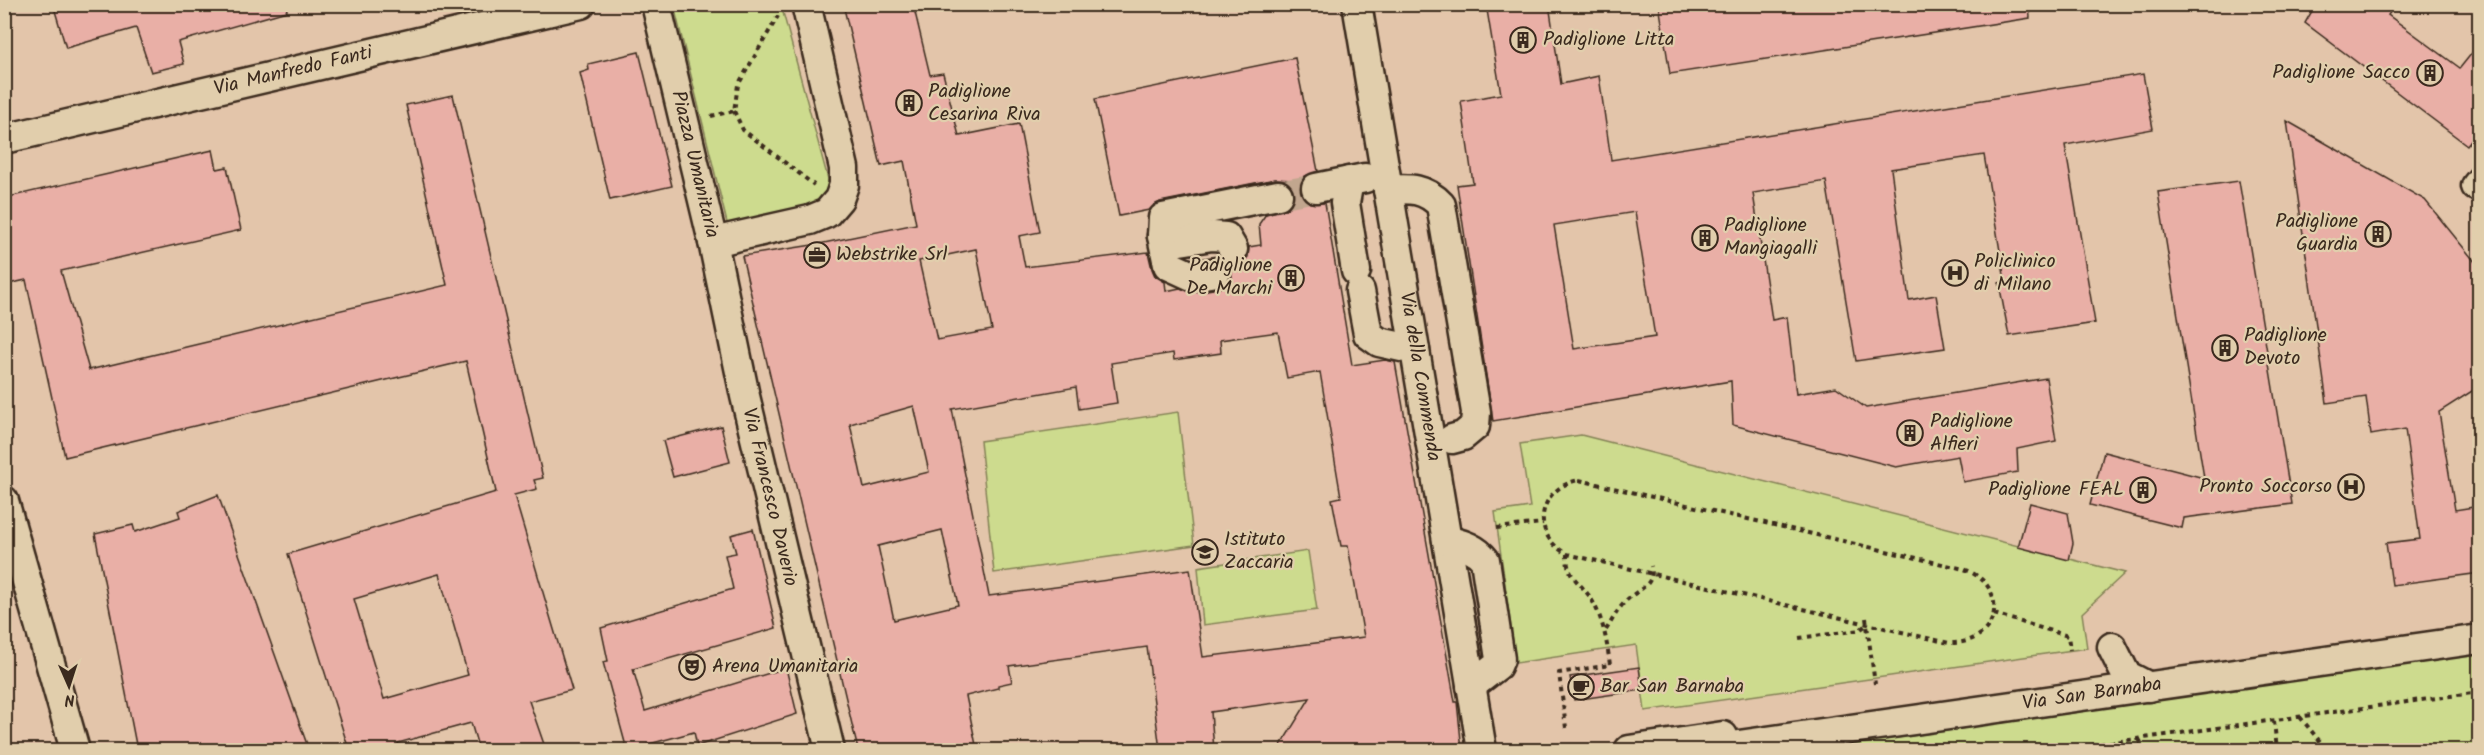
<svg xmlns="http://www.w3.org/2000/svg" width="2484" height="755" viewBox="0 0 2484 755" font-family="Kalam,sans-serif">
<rect width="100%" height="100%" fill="#e3c5aa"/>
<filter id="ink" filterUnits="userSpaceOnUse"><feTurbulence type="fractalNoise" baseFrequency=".0167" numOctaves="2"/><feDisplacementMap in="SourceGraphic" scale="12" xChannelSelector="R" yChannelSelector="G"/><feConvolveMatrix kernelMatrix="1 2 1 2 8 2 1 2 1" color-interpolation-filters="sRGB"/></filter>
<g filter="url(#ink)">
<path fill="#cddb8e" stroke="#848256" stroke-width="1.5" d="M681 4 781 5 828 179 826 194 816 206 728 227 674 6Z
M1178 412 1194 545 994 573 980 441Z
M1581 435 2125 573 2082 613 2087 648 1645 711 1636 645 1516 663 1495 512 1530 507 1520 444Z
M1308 551 1317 610 1203 625 1198 567Z
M2479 654V750H1812L1883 740Z"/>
<path fill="#e9afa6" stroke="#3b2a1e" stroke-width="1.5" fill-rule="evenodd" d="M53 4H286L287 11 178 42 184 64 151 72 136 28 66 48Z
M843 4H913L930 75 943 73 959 136 1019 124 1040 232 1019 236 1025 267 1148 252 1152 269 1155 276 1165 282 1166 291 1180 288 1195 292 1219 288 1227 284 1232 277 1230 265 1242 263 1248 257 1249 247 1261 245 1259 224 1266 214 1288 208 1293 201 1294 191 1289 183 1292 180 1275 179 1160 202 1149 210 1119 216 1095 99 1295 58 1318 171 1305 176 1300 183V192L1304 199 1310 203H1325L1352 365 1385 360 1395 362 1455 702H1457L1462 750H1278L1310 698 1211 712 1214 750H1160L1147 647 1009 666 1012 682 998 685V688L966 696 977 750H858L742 256 819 244 916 224 904 161 881 166ZM976 249 992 330 937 340 919 261ZM1278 332 1287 378 1320 372 1341 497 1332 499 1341 546H1348L1364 637 1203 657 1190 569 989 596 952 409 1076 387 1079 409 1117 403 1111 363 1173 353 1174 360 1221 353 1220 340ZM914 406 929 472 864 488 850 424ZM942 530 958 605 894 620 878 546Z
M1486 4H1549L1561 84 1599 76 1611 160 2143 74 2153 129 2065 145 2095 323 2009 336 1999 283 2005 281 1984 155 1891 169 1909 300 1936 295 1945 348 1856 361 1826 181 1753 193 1772 320 1787 317 1796 394 1836 387 1866 408 2046 378 2056 441 2017 449 2018 472 1963 482 1958 456 1896 467 1733 425 1731 381 1493 421 1457 185 1473 183 1461 101 1501 94ZM1635 212 1655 337 1574 349 1554 225Z
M1659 4H2029L2030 18 1670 74Z
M2316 4H2396L2388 15 2460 68 2480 43V128L2467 145 2305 23Z
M639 52 672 186 610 200 580 73 589 70 588 64Z
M453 95 543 478 534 480 537 489 514 495 572 690 529 701 546 750H479L471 723 398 743 400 750H349L288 554 496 492 466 361 65 457 26 280 4 285V198L213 150 217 169 227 167 241 230 61 271 89 370 447 285 406 105ZM439 574 468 675 384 699 354 599Z
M2287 121 2425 200 2480 268V386L2439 412 2455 510 2480 506V573L2392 585 2386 543 2420 539 2405 429 2371 435 2366 397 2327 403Z
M2239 181 2292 504 2184 518 2182 528 2090 505 2104 452 2204 478 2158 192Z
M721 426 730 462 673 477 663 441Z
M218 495 309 750H137L95 534 133 525 135 532 180 517 178 511Z
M2030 503 2068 513 2073 543 2069 560 2018 547Z
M753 529 776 628 633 669 645 711 786 668 797 714 697 746 694 732 627 750 603 662 608 661 601 628 733 589 725 555 736 553 731 535Z
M1639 667 1642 690 1574 700 1570 677Z"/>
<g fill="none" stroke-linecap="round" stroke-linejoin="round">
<path stroke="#c1a68e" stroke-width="28" stroke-dasharray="28 14" stroke-linecap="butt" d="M1278 195 1316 188"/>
<g stroke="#3b2a1e" stroke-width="33">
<g id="minor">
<path id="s1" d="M656 4 713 242 745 396 830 750"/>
<path id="s2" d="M1357 4 1482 750"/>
<path id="s3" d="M4 139 581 4"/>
<path d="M1349 181 1345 203 1356 271"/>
<path d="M2480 181 2476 186 2480 188"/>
<path d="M1316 188 1365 178"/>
<path d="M1388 190C1410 188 1425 188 1441 205L1476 412 1475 426 1463 436 1452 439"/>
<path d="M1162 236 1180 241 1212 236 1226 237 1233 249"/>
<path d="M713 242 810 220 827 213 839 199 844 185V168L806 4"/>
<path d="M1216 272 1192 276 1168 265 1162 236 1163 218 1278 195"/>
<path d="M1360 291 1368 334 1379 342 1415 350"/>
<path d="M4 501 75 750"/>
<path d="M1447 540C1461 544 1475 547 1485 560L1500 659 1497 666 1471 686"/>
<path d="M2112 647 2126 675 2149 687"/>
<path d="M1629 750 1723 736"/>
<path id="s4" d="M1704 750 2480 639"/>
</g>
</g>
<path stroke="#3b2a1e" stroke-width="4" stroke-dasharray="4.5 4.5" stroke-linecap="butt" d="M734 111 743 130 814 185
M711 116 734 111 738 85 778 16
M1579 480 1964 569C2012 587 2000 645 1949 643L1567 554C1529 534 1538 488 1579 480Z
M1497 528 1543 523
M1994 614 2068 636 2070 650
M1866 618 1875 684
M1606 630C1612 621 1617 610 1625 602 1636 589 1656 587 1651 566
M1799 638 1860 630 1867 624
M2300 717 2327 750
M2274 721 2277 750
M1566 728 1559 673 1610 665C1607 643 1604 622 1593 602 1583 583 1566 579 1567 554
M2139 739 2145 750
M2056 750 2480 692"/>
<use href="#minor" stroke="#e1ceac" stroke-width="28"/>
</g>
</g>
<defs>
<g id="building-ring" transform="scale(1.35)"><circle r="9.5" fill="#e1ceac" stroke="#3b2a1e" stroke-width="1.5"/><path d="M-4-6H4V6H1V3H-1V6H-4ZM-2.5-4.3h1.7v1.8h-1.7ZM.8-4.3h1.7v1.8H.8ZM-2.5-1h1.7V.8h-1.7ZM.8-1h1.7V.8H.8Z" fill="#3b2a1e"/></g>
<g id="office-ring" transform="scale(1.35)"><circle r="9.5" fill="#e1ceac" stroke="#3b2a1e" stroke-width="1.5"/><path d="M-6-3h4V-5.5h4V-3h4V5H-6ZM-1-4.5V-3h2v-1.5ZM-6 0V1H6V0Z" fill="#3b2a1e"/></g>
<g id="hospital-ring" transform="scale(1.35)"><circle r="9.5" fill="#e1ceac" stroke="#3b2a1e" stroke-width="1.5"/><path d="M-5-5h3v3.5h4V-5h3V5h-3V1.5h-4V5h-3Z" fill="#3b2a1e"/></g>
<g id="school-ring" transform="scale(1.35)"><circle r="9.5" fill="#e1ceac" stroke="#3b2a1e" stroke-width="1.5"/><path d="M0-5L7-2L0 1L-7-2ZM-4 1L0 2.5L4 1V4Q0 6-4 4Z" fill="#3b2a1e"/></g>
<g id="theatre-ring" transform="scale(1.35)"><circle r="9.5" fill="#e1ceac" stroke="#3b2a1e" stroke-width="1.5"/><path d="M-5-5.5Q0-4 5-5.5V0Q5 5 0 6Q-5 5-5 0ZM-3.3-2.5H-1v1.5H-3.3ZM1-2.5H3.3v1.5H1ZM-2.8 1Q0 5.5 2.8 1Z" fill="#3b2a1e"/></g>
<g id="cafe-ring" transform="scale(1.35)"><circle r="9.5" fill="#e1ceac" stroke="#3b2a1e" stroke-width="1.5"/><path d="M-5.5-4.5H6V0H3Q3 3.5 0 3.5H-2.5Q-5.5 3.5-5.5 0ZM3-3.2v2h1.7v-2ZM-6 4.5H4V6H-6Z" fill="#3b2a1e"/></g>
</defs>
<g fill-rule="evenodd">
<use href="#building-ring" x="1523" y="40"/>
<use href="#building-ring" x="2430" y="73"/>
<use href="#building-ring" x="909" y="103"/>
<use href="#building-ring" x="2378" y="234"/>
<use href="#building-ring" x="1705" y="238"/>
<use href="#office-ring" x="817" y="255"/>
<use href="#hospital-ring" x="1955" y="273"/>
<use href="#building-ring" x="1291" y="278"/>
<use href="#building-ring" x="2225" y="348"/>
<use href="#building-ring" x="1910" y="433"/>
<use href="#hospital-ring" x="2351" y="487"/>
<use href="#building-ring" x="2143" y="490"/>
<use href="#school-ring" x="1205" y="552"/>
<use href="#theatre-ring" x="692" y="667"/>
<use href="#cafe-ring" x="1581" y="687"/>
</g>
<g text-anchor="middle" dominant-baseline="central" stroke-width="4.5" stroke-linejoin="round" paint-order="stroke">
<g font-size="20" fill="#3b2a1e" stroke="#e1ceac" text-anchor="start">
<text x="1543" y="40">Padiglione Litta</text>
<text x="2410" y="73" text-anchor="end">Padiglione Sacco</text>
<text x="928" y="92">Padiglione<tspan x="928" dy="23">Cesarina Riva</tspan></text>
<text x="2358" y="222" text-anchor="end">Padiglione<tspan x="2358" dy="23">Guardia</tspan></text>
<text x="1724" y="226">Padiglione<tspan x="1724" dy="23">Mangiagalli</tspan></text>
<text x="836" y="255">Webstrike Srl</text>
<text x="1974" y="262">Policlinico<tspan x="1974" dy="23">di Milano</tspan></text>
<text x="1272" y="266" text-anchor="end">Padiglione<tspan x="1272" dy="23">De Marchi</tspan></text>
<text x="2244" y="336">Padiglione<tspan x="2244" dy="23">Devoto</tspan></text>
<text x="1930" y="422">Padiglione<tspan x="1930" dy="23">Alfieri</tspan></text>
<text x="2332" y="487" text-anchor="end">Pronto Soccorso</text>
<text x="2124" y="490" text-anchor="end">Padiglione FEAL</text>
<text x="1224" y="540">Istituto<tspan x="1224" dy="23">Zaccaria</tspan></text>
<text x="712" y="667">Arena Umanitaria</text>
<text x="1600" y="687">Bar San Barnaba</text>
</g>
<g font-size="20" fill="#3b2a1e" stroke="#e1ceac">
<text stroke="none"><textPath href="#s3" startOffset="297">Via Manfredo Fanti</textPath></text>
<text stroke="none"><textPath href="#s1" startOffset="165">Piazza Umanitaria</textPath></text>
<text stroke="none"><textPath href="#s2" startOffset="378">Via della Commenda</textPath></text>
<text stroke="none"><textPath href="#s1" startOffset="506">Via Francesco Daverio</textPath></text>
<text stroke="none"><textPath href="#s4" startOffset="392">Via San Barnaba</textPath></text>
</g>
</g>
<rect width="2484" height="755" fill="none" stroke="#e1ceac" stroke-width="24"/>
<rect x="12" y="12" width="2460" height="731" fill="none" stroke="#3b2a1e" stroke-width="2" filter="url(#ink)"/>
<g transform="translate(69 686) rotate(177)" stroke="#e1ceac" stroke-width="4.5" paint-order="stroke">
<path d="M0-4.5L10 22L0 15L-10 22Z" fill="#3b2a1e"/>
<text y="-9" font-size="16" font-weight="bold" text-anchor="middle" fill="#3b2a1e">N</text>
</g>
</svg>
